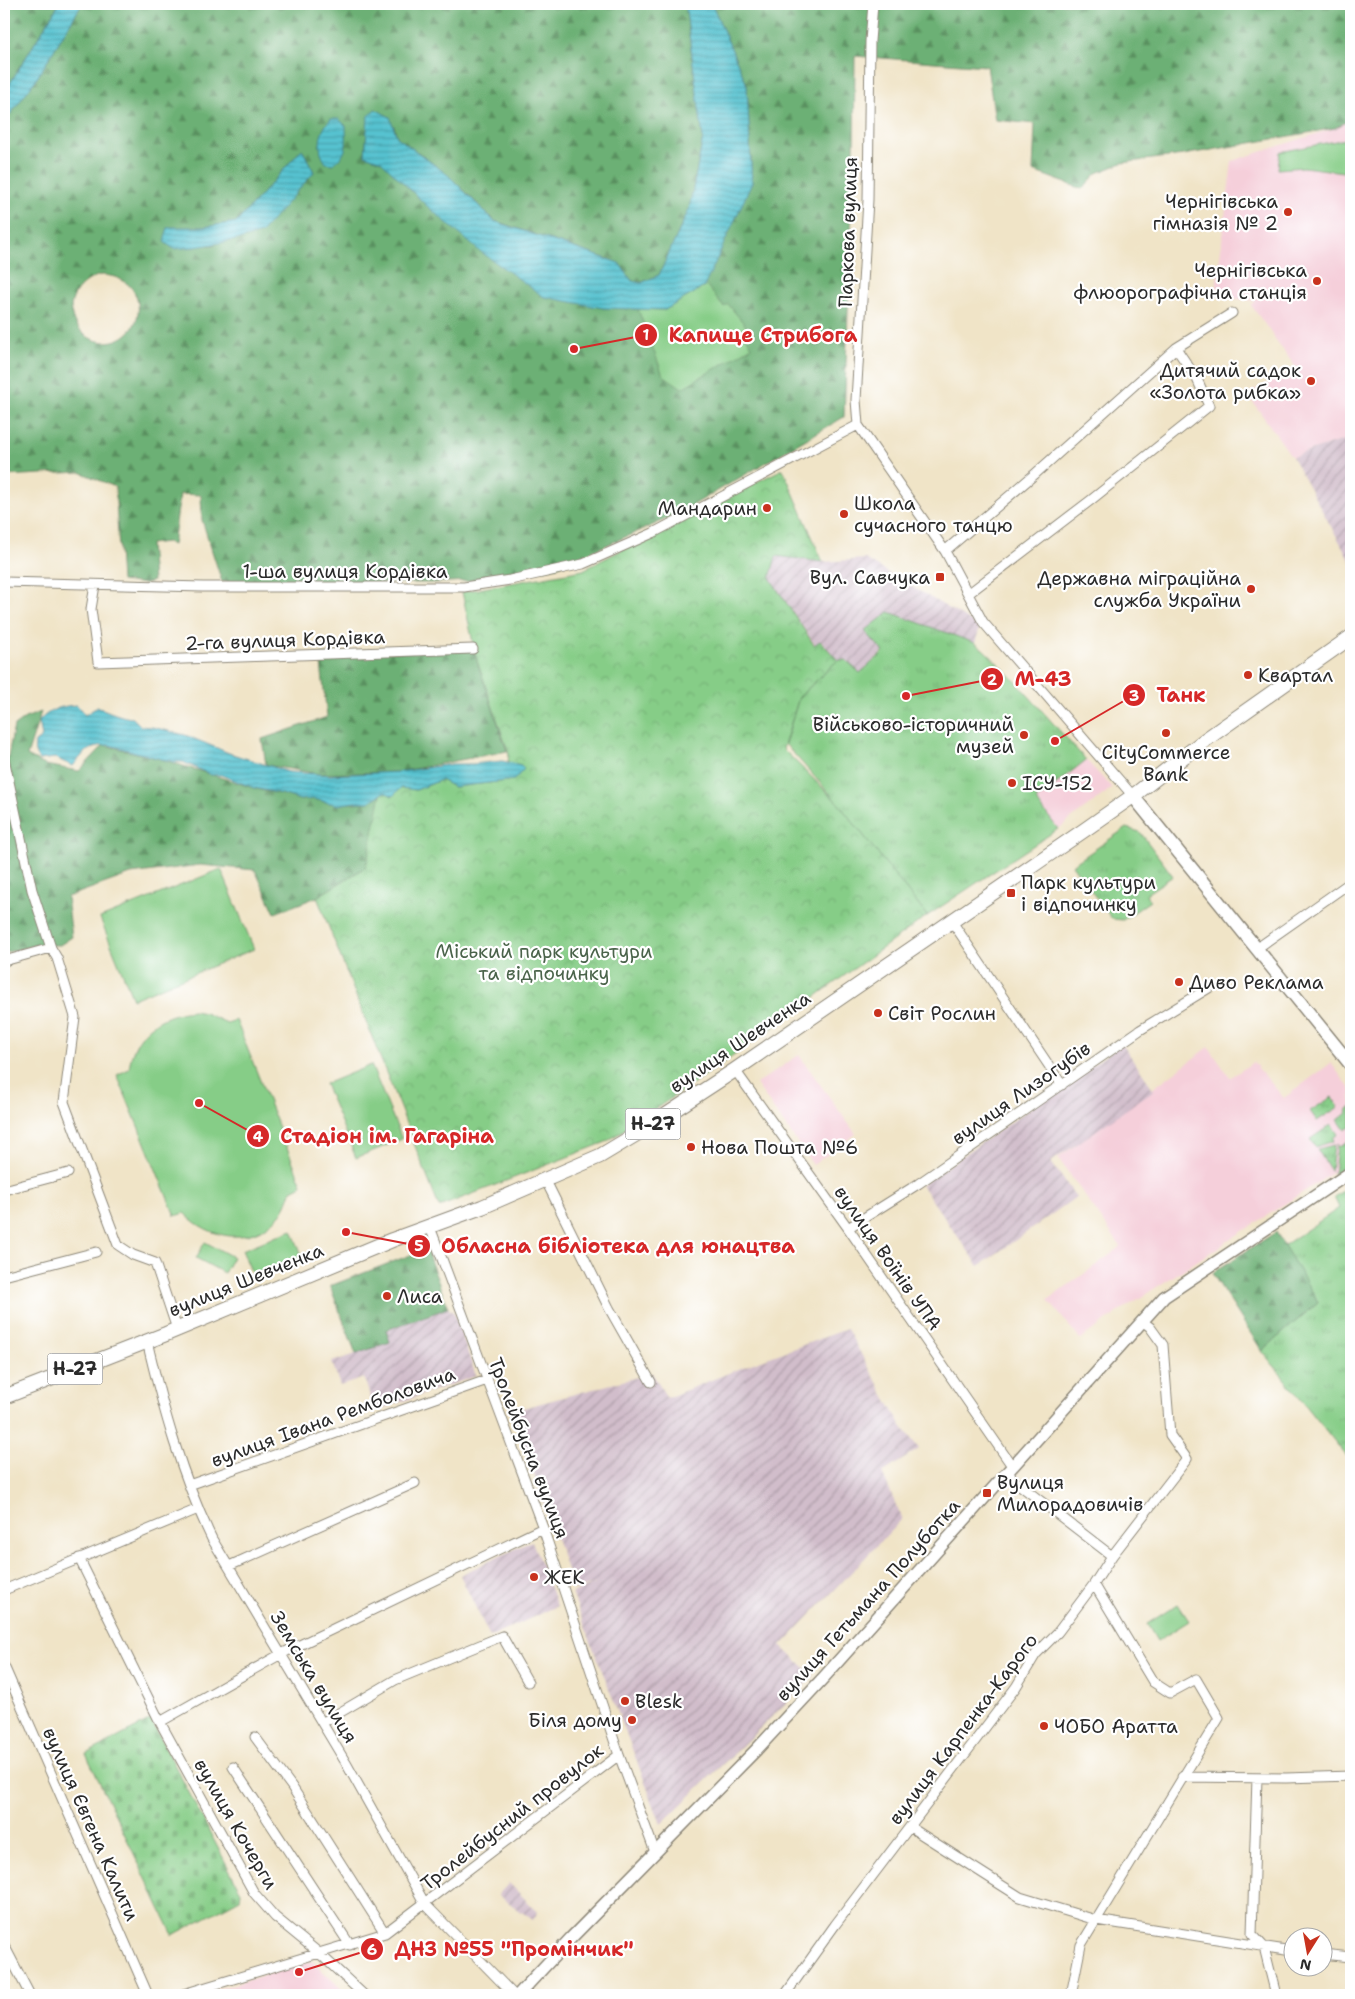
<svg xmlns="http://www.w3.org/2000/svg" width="1355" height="1999" viewBox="0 0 1355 1999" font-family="'Shantell Sans',sans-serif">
<defs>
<pattern id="industrial-furrows" width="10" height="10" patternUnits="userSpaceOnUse" patternTransform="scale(1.25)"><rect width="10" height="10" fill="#d1bdcb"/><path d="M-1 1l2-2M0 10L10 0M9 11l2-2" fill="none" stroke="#aa9aa5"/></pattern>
<pattern id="grass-tufts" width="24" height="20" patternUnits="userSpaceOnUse" patternTransform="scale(1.25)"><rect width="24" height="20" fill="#86cd87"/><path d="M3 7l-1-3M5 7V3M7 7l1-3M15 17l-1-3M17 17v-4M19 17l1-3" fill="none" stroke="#74b075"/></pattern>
<pattern id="forest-firs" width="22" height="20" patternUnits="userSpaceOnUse" patternTransform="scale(1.25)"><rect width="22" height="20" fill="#6cb074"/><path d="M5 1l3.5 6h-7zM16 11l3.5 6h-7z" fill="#598f5f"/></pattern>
<pattern id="cemetery-stones" width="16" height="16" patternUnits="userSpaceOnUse" patternTransform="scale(1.25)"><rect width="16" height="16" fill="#86cd87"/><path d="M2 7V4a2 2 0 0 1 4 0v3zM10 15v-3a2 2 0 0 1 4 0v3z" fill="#74b075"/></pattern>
<pattern id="park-crowns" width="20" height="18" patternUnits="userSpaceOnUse" patternTransform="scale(1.25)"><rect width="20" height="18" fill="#86cd87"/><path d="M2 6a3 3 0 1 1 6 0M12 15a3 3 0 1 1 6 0" fill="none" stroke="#74b075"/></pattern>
<pattern id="water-rules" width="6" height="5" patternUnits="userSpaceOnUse" patternTransform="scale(1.25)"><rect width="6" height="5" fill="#56c2d0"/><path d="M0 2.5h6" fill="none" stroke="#479ea9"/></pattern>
</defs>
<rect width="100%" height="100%" fill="#fff"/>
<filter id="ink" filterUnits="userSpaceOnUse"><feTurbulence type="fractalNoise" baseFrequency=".02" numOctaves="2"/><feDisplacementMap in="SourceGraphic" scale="10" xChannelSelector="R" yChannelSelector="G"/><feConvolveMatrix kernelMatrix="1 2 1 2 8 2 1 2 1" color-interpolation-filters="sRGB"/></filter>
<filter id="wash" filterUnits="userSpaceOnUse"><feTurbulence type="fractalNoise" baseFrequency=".0096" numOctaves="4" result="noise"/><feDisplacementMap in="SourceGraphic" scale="20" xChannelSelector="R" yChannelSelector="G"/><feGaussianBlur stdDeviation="1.12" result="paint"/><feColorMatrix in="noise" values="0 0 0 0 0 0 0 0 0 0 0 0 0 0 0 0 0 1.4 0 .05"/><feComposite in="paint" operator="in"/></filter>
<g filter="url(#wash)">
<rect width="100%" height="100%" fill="#f0e4c7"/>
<path fill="#f5cfda" d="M1351 119V275L1347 272 1351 281V440L1347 439 1292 457 1247 394 1296 368 1251 305 1255 301 1215 296 1232 161 1335 128Z
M1086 760 1112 788 1058 829 1035 801Z
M1209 1047 1230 1078 1253 1062 1284 1098 1331 1063 1351 1090V1161L1126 1307 1080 1339 1048 1300 1121 1247 1058 1158Z
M799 1055 856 1134 813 1165 756 1084Z
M312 1961 348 1995H198L235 1984Z"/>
<path fill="url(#industrial-furrows)" d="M1347 439 1351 440V562L1292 457Z
M775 556 823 562 865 559 980 627 975 643 889 612 884 651 860 673 846 660H838L821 641 815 645 770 578Z
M1122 1044 1154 1090 1051 1162 1076 1197 979 1266 921 1185Z
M448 1308 454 1313 476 1376 375 1411 364 1378 340 1386 332 1362 390 1342 386 1330Z
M847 1329 900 1423 919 1449 882 1473 902 1519 781 1646 814 1676 661 1824 572 1593 598 1583 574 1590 512 1411 652 1373 667 1398 756 1362Z
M532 1541 557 1606 490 1637 460 1575Z
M509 1883 538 1912 533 1920 498 1895Z"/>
<path fill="url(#grass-tufts)" stroke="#587c59" d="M889 612 975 643 983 649 1009 674 1086 760 1036 800 1058 829 927 916 831 795 785 744 799 697 838 660H846L860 673 884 652 865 631Z
M1126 828 1140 832 1173 876 1146 894 1150 901 1123 920 1112 919 1072 865Z
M1332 1097 1339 1107 1317 1121 1310 1111Z
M1351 1106V1128L1350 1127 1345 1130 1338 1120 1347 1113 1346 1111Z
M1331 1125 1338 1134 1333 1138 1334 1141 1315 1147 1310 1139Z
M1350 1139 1351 1162 1334 1175 1337 1144 1339 1147Z
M1334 1145 1331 1171 1317 1149Z
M1351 1185V1456L1348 1458 1262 1351 1318 1302 1283 1246 1339 1208 1334 1197Z"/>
<path fill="url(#forest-firs)" stroke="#4c6e50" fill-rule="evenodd" d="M4 4H59L4 93Z
M82 4H685L703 138 689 209 659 275 640 283 632 281 619 263 495 221 448 175 397 137 394 126 368 118 365 155 381 161 427 206 603 308 665 310 752 183 747 85 712 4H1351V119L1335 128 1183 155 1122 163 1097 173 1082 189 1033 171 1035 124 995 120 987 66 855 56 854 155 844 417 676 515 556 567 485 580 430 583 222 582 202 520 201 495 180 494 173 545 167 542 150 544 153 581 145 584 121 581 115 487 80 472 4 476V123L37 78ZM302 149 314 172 242 239 168 228 204 227 237 222ZM100 275C153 275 148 342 104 342 95 341 87 338 81 331 60 309 75 283 100 275Z
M473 649 507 751 398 772 319 774 266 765 262 739 327 717 320 655Z
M41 712 27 756 45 765 79 771 104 745 161 759 264 791 282 794 300 800 314 799 336 804 369 802 381 794 398 797 370 848 366 867 317 897 275 913 255 870 200 865 131 874 67 897 72 937 60 945H35L4 953V760L7 761 14 726 25 718Z
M1276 1232 1318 1302 1262 1351 1212 1273Z
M426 1249 448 1308 386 1330 390 1342 356 1354 330 1286Z"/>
<path fill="url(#cemetery-stones)" stroke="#587c59" d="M151 1720 241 1892 240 1899 173 1935 86 1754Z"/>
<path fill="url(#park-crowns)" stroke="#587c59" d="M783 469 823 562 776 556 770 578 814 645 820 641 838 660 799 697 783 749 838 803 927 916 722 1064 606 1142 439 1207 317 897 366 867 381 794 384 792 393 796 401 788 416 790 441 780 454 787 514 780 523 769 521 765 508 762 509 754 477 661 462 592 583 570 697 511Z"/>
<path fill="#86cd87" stroke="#587c59" d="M1351 138V173L1304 167 1278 169 1280 152Z
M706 285 724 307 728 304 746 326 742 330 752 347 682 388 663 375 638 309 665 310 704 287Z
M221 869 254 949 133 999 100 918Z
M193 1011 205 1013 227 1023 236 1020 302 1185 292 1190C288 1200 285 1210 278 1217 249 1247 210 1239 184 1213L175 1216 117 1075 129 1069C133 1034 158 1014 193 1011Z
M371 1065 402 1139 356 1158 325 1084Z
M292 1230 302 1256 253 1276 242 1250Z
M205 1242 233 1257 224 1273 196 1258Z
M1178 1604 1189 1621 1157 1641 1147 1624Z"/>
<path fill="url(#water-rules)" stroke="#40767e" d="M59 4H82L37 78 4 123V93Z
M685 4H712L747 85 752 183 704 287 665 310 603 308 544 297 477 249 427 206 381 161 365 155 368 117 375 109 390 117 397 137 448 175 494 221 619 263 632 281 641 283 659 275 689 209 703 138Z
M331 119H339L346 126C346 145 349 153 333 164L326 163C316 150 319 130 331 119Z
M302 149 314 172 261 233 242 239 196 247 174 249 164 242 168 227H204L237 222Z
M77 705 85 715 97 707C108 711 123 718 133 718L141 726 152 727 185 735 229 753 289 772 330 775 398 772 452 764H473L502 761 521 765 524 769 514 780 454 787 441 780 416 790 401 788 393 796 384 792 369 802H355L338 805 314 799 300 800 282 794 254 788 221 775H211L183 762H175L161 759 109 745 98 746 85 752 73 766 55 758 39 760C34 753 34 750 35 742L42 737 39 721C50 709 61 706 77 705Z"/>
</g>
<g filter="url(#ink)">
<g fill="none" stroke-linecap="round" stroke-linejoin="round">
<g stroke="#8e8879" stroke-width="11">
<path id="minor" d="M873 4 870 41 868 200 856 400 858 425 945 551 983 622 1133 796
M945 551 1035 474 1176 348 1232 313
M4 582 203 587H464L510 580 583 564 653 533 858 425
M95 585 91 609 98 662 473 649
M968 594 1091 500 1209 406 1197 379 1176 348
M4 758 32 890 51 948 57 958 75 1017 64 1102 118 1245 133 1255 155 1263 177 1329
M951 920 1062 1085
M1256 949 1351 882
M4 961 51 948
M735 1070 848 1228 1010 1463 1014 1465
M546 1181 609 1308 651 1382
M4 1190 68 1173
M430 1227 543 1528 619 1755 655 1852
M848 1228 918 1184 1140 1030 1212 986
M4 1276 96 1252
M147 1341C163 1409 182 1477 212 1539L346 1763 425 1904 514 1995
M1009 1472 1012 1479 1112 1556
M189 1485 487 1380
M79 1558 160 1722 281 1654 543 1528
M229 1566 415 1483
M4 1590 198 1509
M4 1666 148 1995
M160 1722 254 1893 275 1917 319 1953 364 1995
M322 1723 395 1680 502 1636 528 1682
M255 1737 292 1787 385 1933
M233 1767 350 1945
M1182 1777 1286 1778 1351 1776
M1257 1778 1252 1934 1264 1947 1276 1995
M910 1827 1020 1897 1096 1920 1292 1951
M4 1945 30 1995
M1322 1954 1351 1957
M180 1995 385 1933 619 1755
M785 1995 835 1925 1016 1687 1036 1654 1058 1632 1094 1584 1112 1556 1187 1459 1170 1435 1163 1345 1150 1327 1142 1321
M1071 1995 1081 1945 1219 1718 1196 1679 1170 1693 1153 1682 1094 1584"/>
</g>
<g stroke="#8e8879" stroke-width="14">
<path id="tertiary" d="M518 1995 571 1938 757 1749 825 1676 1164 1297 1351 1172"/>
</g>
<g stroke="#8e8879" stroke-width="15">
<path id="secondary" d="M1133 796 1351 1065"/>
</g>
<g stroke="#8e8879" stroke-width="16">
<path id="primary" d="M4 1397 166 1334 392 1240 482 1207 600 1156 645 1129 735 1070 1083 831 1133 796 1205 740 1351 637"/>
</g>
<use href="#minor" stroke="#fff" stroke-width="9"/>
<use href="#tertiary" stroke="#fff" stroke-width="11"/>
<use href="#secondary" stroke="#fff" stroke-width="12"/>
<use href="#primary" stroke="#fff" stroke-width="14"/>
</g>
</g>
<g fill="#c8321e" stroke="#fff" stroke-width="2">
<circle cx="1288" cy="212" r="5"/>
<circle cx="1317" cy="281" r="5"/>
<circle cx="1311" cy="381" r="5"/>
<circle cx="767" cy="508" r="5"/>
<circle cx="844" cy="514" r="5"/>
<rect x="935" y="572" width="10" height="10" rx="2.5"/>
<circle cx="1251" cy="589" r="5"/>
<circle cx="1248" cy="675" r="5"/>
<circle cx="1166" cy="733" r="5"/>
<circle cx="1024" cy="735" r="5"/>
<circle cx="1012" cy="783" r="5"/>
<rect x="1006" y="888" width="10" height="10" rx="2.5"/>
<circle cx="1179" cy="982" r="5"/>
<circle cx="878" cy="1013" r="5"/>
<circle cx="691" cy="1147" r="5"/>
<circle cx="387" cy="1296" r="5"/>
<rect x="982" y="1488" width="10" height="10" rx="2.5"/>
<circle cx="534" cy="1577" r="5"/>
<circle cx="625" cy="1701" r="5"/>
<circle cx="632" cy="1720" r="5"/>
<circle cx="1044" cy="1726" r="5"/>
</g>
<g text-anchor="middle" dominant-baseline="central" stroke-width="4.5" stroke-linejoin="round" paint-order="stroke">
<g fill="#fff" stroke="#6b6b6b" stroke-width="1">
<rect x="625.5" y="1108.5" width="55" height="31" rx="4"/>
<rect x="47.5" y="1353.5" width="55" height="31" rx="4"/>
</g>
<g font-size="18" font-weight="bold" fill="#2b2b2b">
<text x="653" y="1124">Н-27</text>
<text x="75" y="1369">Н-27</text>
</g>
<g font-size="19" fill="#2b2b2b" stroke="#fff" text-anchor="start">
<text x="1278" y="201" text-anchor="end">Чернігівська<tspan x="1278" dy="22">гімназія № 2</tspan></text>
<text x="1307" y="270" text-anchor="end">Чернігівська<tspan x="1307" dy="22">флюорографічна станція</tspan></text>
<text x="1301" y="370" text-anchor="end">Дитячий садок<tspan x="1301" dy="22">«Золота рибка»</tspan></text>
<text x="854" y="503">Школа<tspan x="854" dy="22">сучасного танцю</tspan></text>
<text x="757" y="508" text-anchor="end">Мандарин</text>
<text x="930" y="577" text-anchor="end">Вул. Савчука</text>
<text x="1241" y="578" text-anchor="end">Державна міграційна<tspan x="1241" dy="22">служба України</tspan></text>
<text x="1258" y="675">Квартал</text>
<text x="1014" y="724" text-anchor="end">Військово-історичний<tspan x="1014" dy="22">музей</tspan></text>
<text x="1166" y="752" text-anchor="middle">CityCommerce<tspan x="1166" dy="22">Bank</tspan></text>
<text x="1022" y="783">ІСУ-152</text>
<text x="1021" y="882">Парк культури<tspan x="1021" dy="22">і відпочинку</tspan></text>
<text x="1189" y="982">Диво Реклама</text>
<text x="888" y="1013">Світ Рослин</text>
<text x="701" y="1147">Нова Пошта №6</text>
<text x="397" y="1296">Лиса</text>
<text x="997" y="1482">Вулиця<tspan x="997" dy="22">Милорадовичів</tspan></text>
<text x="544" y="1577">ЖЕК</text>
<text x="635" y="1701">Blesk</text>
<text x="622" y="1720" text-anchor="end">Біля дому</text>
<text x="1054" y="1726">ЧОБО Аратта</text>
</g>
<g font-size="19" fill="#2b2b2b" stroke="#fff">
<text transform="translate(848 232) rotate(-88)">Паркова вулиця</text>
<text x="345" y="571">1-ша вулиця Кордівка</text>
<text transform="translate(285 640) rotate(-2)">2-га вулиця Кордівка</text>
<text transform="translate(740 1042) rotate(-34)">вулиця Шевченка</text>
<text transform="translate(1021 1093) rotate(-35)">вулиця Лизогубів</text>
<text transform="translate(888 1258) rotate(55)">вулиця Воїнів УПА</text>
<text transform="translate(246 1280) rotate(-22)">вулиця Шевченка</text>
<text transform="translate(333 1417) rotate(-20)">вулиця Івана Ремболовича</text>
<text transform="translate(529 1448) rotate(69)">Тролейбусна вулиця</text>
<text transform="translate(868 1600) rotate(-48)">вулиця Гетьмана Полуботка</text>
<text transform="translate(314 1677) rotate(59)">Земська вулиця</text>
<text transform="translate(963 1729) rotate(-53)">вулиця Карпенка-Карого</text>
<text transform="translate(512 1817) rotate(-38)">Тролейбусний провулок</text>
<text transform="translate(91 1824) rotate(66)">вулиця Євгена Калити</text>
<text transform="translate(236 1824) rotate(60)">вулиця Кочерги</text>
</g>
<g font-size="19" fill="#4b644b" stroke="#fff">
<text x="544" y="951">Міський парк культури<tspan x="544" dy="22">та відпочинку</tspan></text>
</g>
</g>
<path fill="none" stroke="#d62828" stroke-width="2" d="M574 349L646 335M906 696L992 679M1055 741L1134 695M199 1103L258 1136M346 1232L419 1246M299 1972L372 1949"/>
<g fill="#d62828" stroke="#fff" stroke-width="2">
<circle cx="574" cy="349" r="5"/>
<circle cx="906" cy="696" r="5"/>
<circle cx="1055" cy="741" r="5"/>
<circle cx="199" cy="1103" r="5"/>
<circle cx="346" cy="1232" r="5"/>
<circle cx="299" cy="1972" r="5"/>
<circle cx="646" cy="335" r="12"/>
<circle cx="992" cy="679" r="12"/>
<circle cx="1134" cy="695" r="12"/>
<circle cx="258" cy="1136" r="12"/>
<circle cx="419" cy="1246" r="12"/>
<circle cx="372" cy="1949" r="12"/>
</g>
<g font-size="15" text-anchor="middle" font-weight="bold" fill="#fff">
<text x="646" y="340">1</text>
<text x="992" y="685">2</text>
<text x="1134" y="701">3</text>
<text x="258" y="1142">4</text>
<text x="419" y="1251">5</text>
<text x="372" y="1955">6</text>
</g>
<g font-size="20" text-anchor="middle" font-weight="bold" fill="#d62828" stroke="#fff" stroke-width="4.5" stroke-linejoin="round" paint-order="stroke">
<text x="763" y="342">Капище Стрибога</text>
<text x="1043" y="686">М-43</text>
<text x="1181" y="702">Танк</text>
<text x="387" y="1143">Стадіон ім. Гагаріна</text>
<text x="618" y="1253">Обласна бібліотека для юнацтва</text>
<text x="514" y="1956">ДНЗ №55 "Промінчик"</text>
</g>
<rect width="1355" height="1999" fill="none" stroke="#fff" stroke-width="20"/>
<g transform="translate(1308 1952) rotate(191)"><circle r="24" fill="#ffffff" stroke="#aaaaaa"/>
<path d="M0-4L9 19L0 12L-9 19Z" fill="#c8321e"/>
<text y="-8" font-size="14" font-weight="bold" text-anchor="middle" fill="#2b2b2b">N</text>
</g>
</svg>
